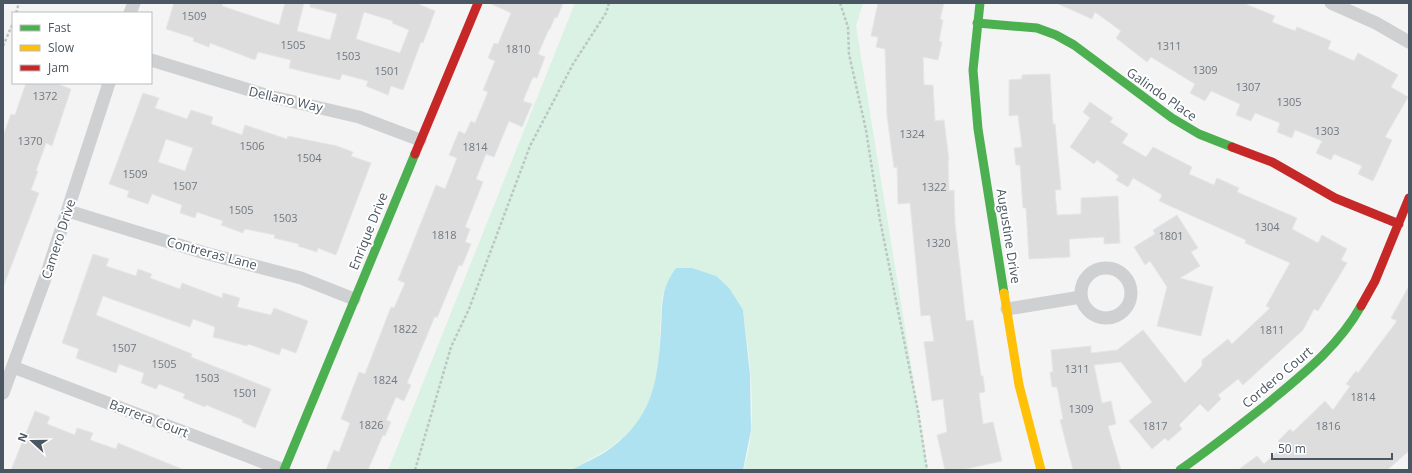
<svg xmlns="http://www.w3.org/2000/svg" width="1412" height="473" viewBox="0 0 1412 473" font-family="'Open Sans',sans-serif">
<rect width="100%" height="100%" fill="#f4f4f4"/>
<path fill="#d9f2e3" d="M575 3H863L856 26 928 470H743C760 424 749 357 743 310L692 268H676L670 277 662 296 658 375 646 409 634 428 610 448 571 470H388Z"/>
<path fill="#aee2f0" d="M676 268H692L716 276 729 288 743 310 750 375 751 430 743 470H571C584 463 599 457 611 448 654 416 658 379 661 329 663 303 660 290 676 268Z"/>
<path fill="#ddddde" stroke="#e5e6e7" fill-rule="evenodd" d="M174 3H223L222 6 279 25 285 3H304L297 31 330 40 337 14 310 7V3H416L435 11 423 43 421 42 403 90 391 86 388 95 366 86 368 81 342 74 340 80 305 72 289 68 291 60 258 52 255 60 210 43 209 47 193 41 194 38 166 29ZM364 12 393 21 392 23 409 30 400 53 356 39Z
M489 3H563L557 18 555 17 550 29H549L538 54 545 57 537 78 533 77 523 101 532 104 522 127 509 121 494 157 486 154 476 179 483 182 465 227 470 229 465 242 471 244 462 266 459 265 437 318 435 316 407 383 411 385 404 401 396 397 386 420 391 422 385 436 383 435 368 470H326L334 450 339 452 350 423 341 419 359 372 365 374 391 307 394 308 405 283 398 280 436 185 445 189 457 158 449 155 459 131 465 134 471 121 475 123 488 92 483 90 495 61 488 58 494 43 498 44 511 13Z
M878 3H944L940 19 943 20 939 41 942 42 938 60 923 57 924 85H933L935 121 944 120 949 160H948L949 191 954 190 955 223 966 321 973 320 981 376H983L985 392 979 393 983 424 993 422 1002 461 961 470H945L937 435 947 432 943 399 932 401 924 342 934 341 930 315 921 316 910 203 898 204 897 167 894 168 887 116 885 49 876 47 878 37 871 36Z
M1056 3H1243L1275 16 1272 22 1295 31 1297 27 1331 41 1328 49 1354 61 1358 53 1373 61 1398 75 1391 87 1408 97 1385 137 1392 140 1373 181 1358 174 1362 166 1334 154 1331 160 1316 153 1322 141 1295 130 1292 138 1277 132 1280 123 1255 113 1251 121 1236 115 1240 104 1211 91 1205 101 1190 93 1195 84 1151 57 1147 62 1116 38 1121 31 1095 12 1092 19Z
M1050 74 1053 124H1055L1061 190H1055L1057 215 1081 214V198L1118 196 1120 243 1104 244V237L1069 239 1070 257 1029 259 1026 208H1023L1020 165H1016L1014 148 1022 147 1018 115 1009 116V80L1022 79V75Z
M26 83H55L71 89 52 146 46 143 36 171H38L31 190 39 193 4 285 3 136 11 114 15 115Z
M143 93 159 98 155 108 187 119 191 110 213 117 211 124 242 135 245 125 287 139 288 136 337 146 353 152 351 156 371 163 336 255 318 248 317 252 298 246 299 244 274 238 275 235 245 229 243 233 221 225 223 221 197 212 195 218 180 213 182 205 152 194 148 204 127 197 129 191 109 184ZM166 139 193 148 185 171 158 162Z
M1090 102 1113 118 1110 122 1128 134 1122 143 1146 157 1153 147 1192 167 1189 174 1214 185 1217 178 1239 188 1237 192 1297 218 1292 229 1318 243 1322 235 1347 249 1341 260 1347 263 1318 311 1314 309 1303 330 1243 385 1238 379 1218 395 1221 399 1208 412 1200 404 1179 425 1182 429 1168 441 1165 438 1152 449 1129 421 1152 402 1121 362 1094 365 1102 403 1111 401 1116 424 1108 426 1121 470H1073L1060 420 1063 419 1057 387H1052L1050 372H1053L1051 350 1091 346V353L1117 350 1143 330 1185 383 1202 366V360L1228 339 1232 344 1270 308 1266 306 1290 263 1245 243 1246 240 1159 201 1162 195 1133 178 1128 187 1116 180 1119 176 1097 160 1094 164 1070 147 1090 118 1083 112Z
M1177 215 1198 248 1191 252 1200 266 1180 278 1213 287 1201 336 1157 326 1167 287 1150 261 1145 265 1134 247 1155 234 1153 230Z
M93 254 109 259 106 266 136 276 138 269 152 274 150 278 180 289 182 283 222 298 223 293 240 298 237 307 271 315 274 308 308 321 296 353 282 348 279 355 248 344 247 346 213 337 215 327 193 319 190 327 103 296 96 315 192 354 191 357 271 389 255 428 242 422 243 420 206 405 205 407 183 398 185 394 159 384 156 389 141 383 144 373 119 364 116 373 76 358 79 349 62 343Z
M1409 286V451L1387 470H1238L1257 456 1264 464 1283 446 1278 441 1290 429 1293 432 1325 401 1333 410 1350 386 1346 384 1356 371 1358 373 1397 321 1391 318Z
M35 411 50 417 47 424 75 435 77 428 93 433 90 440 116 449 118 443 184 470H11Z"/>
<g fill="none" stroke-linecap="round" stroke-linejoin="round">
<path stroke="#bcc7c4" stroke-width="2.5" stroke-dasharray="3 2" stroke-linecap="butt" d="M840 3 848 27 849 54 866 130 880 220 918 411 927 470
M16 13 19 3
M3 46 13 23
M415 470 451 347 469 309 530 146 573 64 606 13 609 3"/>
<path stroke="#ced0d2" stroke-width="13" d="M1331 3 1376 23 1409 42
M130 13 134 3
M151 60 269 96 359 117 420 140
M68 211 205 253 301 278 354 299
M1081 293a25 25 0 1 1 50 0a25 25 0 1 1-50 0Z
M1007 309 1081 297
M13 367 284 470
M3 393 47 273 109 83"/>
<path stroke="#4caf50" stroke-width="9" d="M980 3 973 70 978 129 1004 293
M977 23 1037 28 1056 35 1074 45 1172 118 1199 134 1232 147
M284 470 415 154
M1180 470C1210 449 1238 427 1267 404 1303 374 1338 347 1361 306"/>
<path stroke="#ffc107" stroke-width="9" d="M1004 293 1019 385 1041 470"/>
<path stroke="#c62828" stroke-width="9" d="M1232 147 1272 162 1335 198 1399 224
M415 154 478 3
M1361 306 1375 281 1409 198"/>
</g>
<g text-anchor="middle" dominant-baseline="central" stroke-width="4" stroke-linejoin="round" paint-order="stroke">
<g font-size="11" fill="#707881">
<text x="194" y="15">1509</text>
<text x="293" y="44">1505</text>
<text x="1169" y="45">1311</text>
<text x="518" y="48">1810</text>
<text x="348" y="55">1503</text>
<text x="1205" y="69">1309</text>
<text x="387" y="70">1501</text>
<text x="1248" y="86">1307</text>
<text x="45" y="95">1372</text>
<text x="1289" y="101">1305</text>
<text x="1327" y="130">1303</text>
<text x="912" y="133">1324</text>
<text x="30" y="140">1370</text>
<text x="252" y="145">1506</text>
<text x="475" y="146">1814</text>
<text x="309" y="157">1504</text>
<text x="135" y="173">1509</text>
<text x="185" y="185">1507</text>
<text x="934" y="186">1322</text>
<text x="241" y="209">1505</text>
<text x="285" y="217">1503</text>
<text x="1267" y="226">1304</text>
<text x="444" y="234">1818</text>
<text x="1171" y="235">1801</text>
<text x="938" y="242">1320</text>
<text x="405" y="328">1822</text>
<text x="1272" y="329">1811</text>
<text x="124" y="347">1507</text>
<text x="164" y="363">1505</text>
<text x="1077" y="368">1311</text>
<text x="207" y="377">1503</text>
<text x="385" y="379">1824</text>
<text x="245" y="392">1501</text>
<text x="1363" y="396">1814</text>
<text x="1081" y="408">1309</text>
<text x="371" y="424">1826</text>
<text x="1155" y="425">1817</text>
<text x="1328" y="425">1816</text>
</g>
<g font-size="13" fill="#4a5661" stroke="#fff">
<text transform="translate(1162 94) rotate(35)">Galindo Place</text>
<text transform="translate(286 99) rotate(13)">Dellano Way</text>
<text transform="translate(368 231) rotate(-68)">Enrique Drive</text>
<text transform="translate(1009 236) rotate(81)">Augustine Drive</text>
<text transform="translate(58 239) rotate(-72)">Camero Drive</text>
<text transform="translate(212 253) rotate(15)">Contreras Lane</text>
<text transform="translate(1277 377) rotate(-40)">Cordero Court</text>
<text transform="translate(149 418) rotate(21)">Barrera Court</text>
</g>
</g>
<rect width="1412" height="473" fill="none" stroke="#4a5661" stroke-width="8"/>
<rect x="12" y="12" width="140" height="72" fill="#ffffff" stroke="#b7bbc0"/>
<rect x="20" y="25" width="20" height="6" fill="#4caf50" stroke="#b7bbc0"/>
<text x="48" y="32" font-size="12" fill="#4a5661">Fast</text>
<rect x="20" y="45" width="20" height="6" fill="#ffc107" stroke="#b7bbc0"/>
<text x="48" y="52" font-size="12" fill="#4a5661">Slow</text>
<rect x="20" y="65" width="20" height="6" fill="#c62828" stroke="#b7bbc0"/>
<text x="48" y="72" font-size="12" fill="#4a5661">Jam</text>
<g transform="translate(32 441) rotate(291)" stroke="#ffffff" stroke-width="3" paint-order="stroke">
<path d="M0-3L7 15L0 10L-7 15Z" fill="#4a5661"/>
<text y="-6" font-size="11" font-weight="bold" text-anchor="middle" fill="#4a5661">N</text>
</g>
<path d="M1272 453v6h120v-6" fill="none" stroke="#4a5661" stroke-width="2"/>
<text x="1278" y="453" font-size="12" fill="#4a5661" stroke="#ffffff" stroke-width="3" paint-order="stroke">50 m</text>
</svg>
